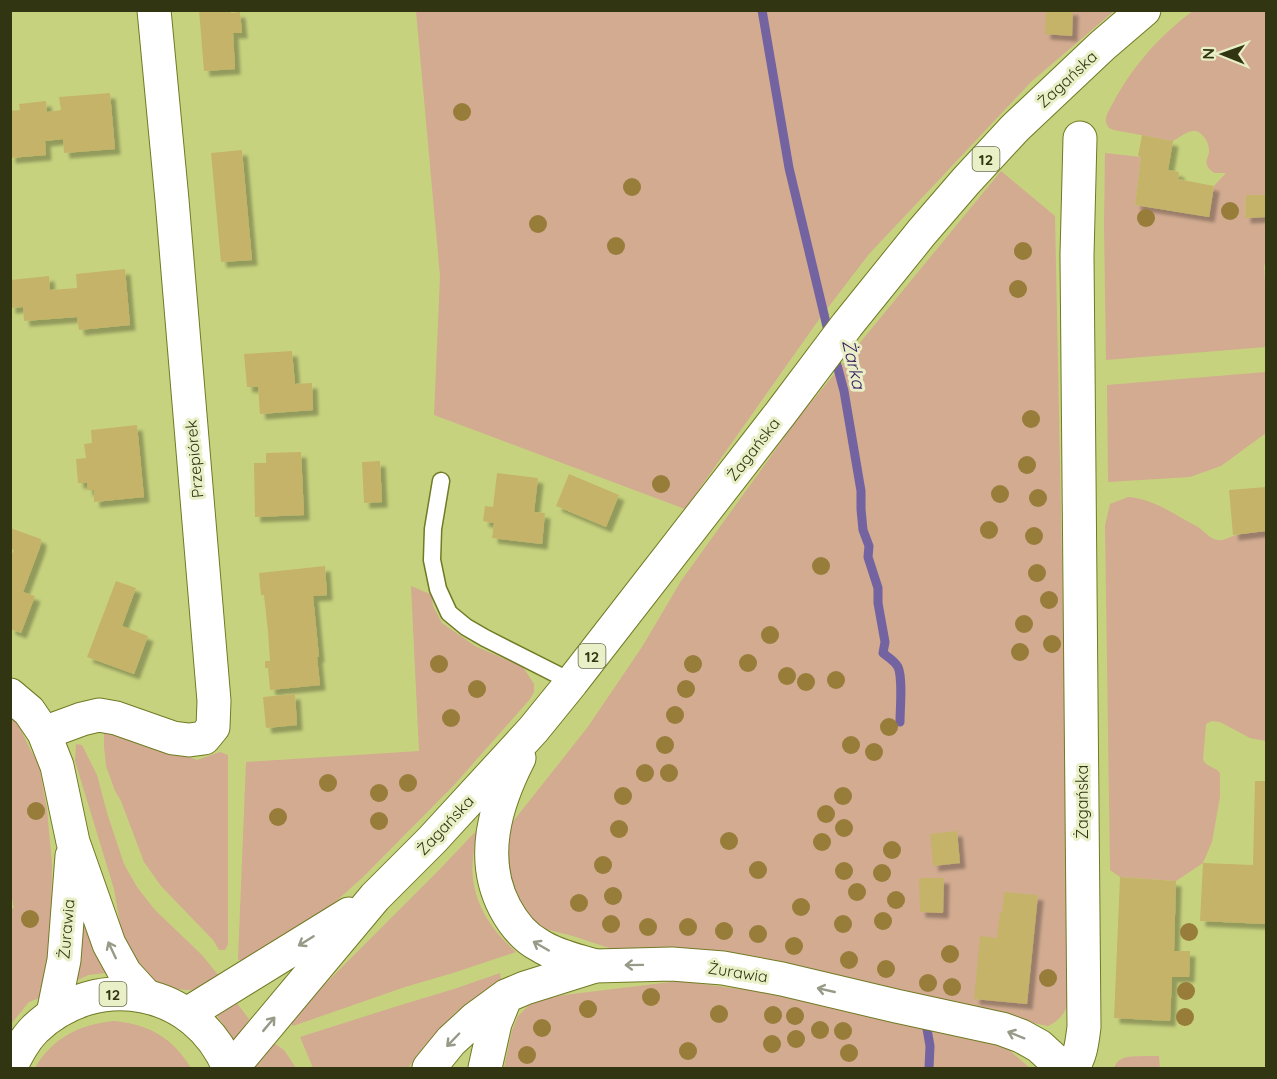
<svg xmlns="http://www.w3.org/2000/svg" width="1277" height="1079" viewBox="0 0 1277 1079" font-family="Quicksand,sans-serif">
<defs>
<filter id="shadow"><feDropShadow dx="5.5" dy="5.5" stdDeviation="1.5" flood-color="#0004"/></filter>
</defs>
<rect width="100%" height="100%" fill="#c7d27e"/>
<path fill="#d2ab91" d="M1046 10 1072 35V11H1114L1032 81 869 254 820 318 685 509 434 415 440 276 416 11Z
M1193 11H1266V195H1246L1245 218 1266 217V264L1264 265 1266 303V347L1106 360 1104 225 1105 153 1141 157 1135 205 1209 217 1214 186 1226 173H1214C1211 170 1208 169 1207 165 1205 160 1209 156 1209 151 1209 145 1207 141 1204 137 1195 124 1183 135 1173 141L1114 130C1111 129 1108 128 1107 125 1103 118 1110 109 1113 103 1132 67 1160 35 1193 11Z
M1001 171 1055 216 1064 661 1067 1006C1064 1015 1057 1022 1048 1026L873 990 730 955 612 949 573 936 541 928 524 909 514 891 509 869 506 848 511 824 587 728 642 647 681 581 799 417Z
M1266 372V433L1221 466 1190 477 1108 482 1107 385Z
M1128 497C1154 499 1175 515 1198 527 1204 531 1211 540 1218 540 1225 541 1230 536 1237 535 1247 533 1257 532 1266 531V741L1250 738 1220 722 1212 721 1206 724 1203 760 1206 764 1217 770 1220 773V797L1212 842 1203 863 1176 881 1120 877 1110 870 1105 525 1110 504Z
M411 586 432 595 433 606 442 623 475 646 523 667 534 684V692L530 699 454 785 362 878 305 929 246 965 238 959 246 762 419 751Z
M11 718 18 724 30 749 39 764 47 809 52 864 51 933 42 997 29 1002 11 1024 10 909 14 908 10 889Z
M116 728 197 760 220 752 228 755V944L225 950H219L213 940 161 886 144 862 121 801 115 791 106 766 104 746V733Z
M76 744 82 745 97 775 108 816 124 864 137 887 155 910 202 955 223 981 205 989 189 990 175 989 164 986 152 979 124 947 114 889 75 761Z
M476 831C475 846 471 864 473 879 477 910 494 932 516 952L453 973 405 987 293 1026 289 1020 440 869Z
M82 888 96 947 106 973 88 975 78 980V940Z
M500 973 501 980 456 1012 425 1045 408 1068H313L300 1037 388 1009 457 988Z
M679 981 786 995 927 1029 929 1046 928 1068H504L512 1030 518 1016 528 1006 536 1001 564 995Z
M236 1002 249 1019 235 1042 216 1014Z
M114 1021C149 1024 173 1038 191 1068H35C52 1038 80 1024 114 1021Z
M930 1029 940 1030 1008 1049 1030 1068H931L932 1045Z
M271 1041 284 1050 296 1068H255L256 1064Z
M1143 1056H1159L1160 1068H1114C1119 1055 1130 1057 1143 1056Z"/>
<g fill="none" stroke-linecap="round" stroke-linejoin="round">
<path stroke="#7363a0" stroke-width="9" d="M762 10 789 168 829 335
M834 354 844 391 861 491V509L863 530 869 546 868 557 878 588V603L885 642 883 653C888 657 895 661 898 667 903 678 900 709 900 722
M927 1029 930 1046 929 1068"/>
</g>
<path fill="#c6b36b" filter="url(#shadow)" d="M199 10H231V13L240 12 242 33H233L235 69 204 71Z
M1046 10H1073L1072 36 1045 34Z
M110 93 115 149 64 153 63 139 45 141 46 155 10 158V111L20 110 19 104 46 101 47 112 61 110 59 97Z
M1142 135 1173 141 1168 170 1179 172 1178 179 1214 186 1209 217 1135 205 1141 157 1138 156Z
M242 150 252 260 221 262 211 153Z
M1246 195H1266V217L1245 218Z
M125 269 130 325 79 330 77 317 24 321 23 307 10 308V280L49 276 50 290 77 288 76 274Z
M292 351 295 384 312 383 313 410 260 414 258 387H247L244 354Z
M137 425 144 497 94 502V490H87V483H78L76 459 86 458 84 444 92 443 91 430Z
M301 452 304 515 255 517 254 463H266V453Z
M380 461 382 502 364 503 362 462Z
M497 473 538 478 534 512 545 513 542 544 492 538 494 523 483 521 485 506 493 507Z
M569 474 619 495 606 527 556 506Z
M1266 487V531L1233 535 1229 490Z
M10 528 41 539 40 547 23 592 35 596 21 633 10 629V558L14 550 10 549Z
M325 566 327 595 313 596 319 657H317L320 685 270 690 268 668H265V661H270L268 632 264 595H261L259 573Z
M116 581 136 588 122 626 148 636 134 674 87 657Z
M295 694 297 725 266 728 263 697Z
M1255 781H1266V924L1200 921 1203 863 1253 865Z
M957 831 960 863 933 866 930 834Z
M1120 877 1176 881 1174 951H1190L1189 977H1172L1170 1021 1114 1018Z
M919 878H944L943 913 920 912Z
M1004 892 1038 895 1027 1004 974 999 980 936 997 938 1000 912H1002Z"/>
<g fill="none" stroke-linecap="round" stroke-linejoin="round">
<g stroke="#717a24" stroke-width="19">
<path id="service" d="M441 481 433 529 432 560 438 589 449 613 466 627 485 638 572 682"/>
</g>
<g stroke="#717a24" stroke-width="35">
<path id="minor" d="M10 695 29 711 44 733 57 766 73 842 109 944 125 973 146 996
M44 733 82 719 99 715 116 718 173 738 189 740 204 738 213 727 214 701 172 200 154 10
M53 1014 64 960 72 856
M1072 1068C1081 1056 1082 1042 1084 1027L1077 255 1080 138"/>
</g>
<g stroke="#717a24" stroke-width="35">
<path id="tertiary" d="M429 1068 451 1041 476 1018 506 996 525 988 595 966 672 964 723 968 782 979 896 1006 1002 1029 1021 1036 1039 1046 1063 1068
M485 1068 495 1023 506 996"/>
</g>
<g stroke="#717a24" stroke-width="35">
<path id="primary" d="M519 758C495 805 479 859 505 908 513 923 524 937 539 945 556 956 576 960 595 966
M187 1014 349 914
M10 1068C17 1054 24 1040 35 1029 98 969 196 988 229 1068
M232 1068 375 897 432 840 533 730 572 682 780 414 847 325 922 232 966 181 1015 128 1102 46 1144 10"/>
</g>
<use href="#service" stroke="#fff" stroke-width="16"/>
<use href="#minor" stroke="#fff" stroke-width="33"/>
<use href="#tertiary" stroke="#fff" stroke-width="33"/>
<use href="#primary" stroke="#fff" stroke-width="33"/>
</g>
<g fill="#987d3a">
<circle cx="462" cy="112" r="9"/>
<circle cx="632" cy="187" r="9"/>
<circle cx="1230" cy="211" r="9"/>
<circle cx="1146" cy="218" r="9"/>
<circle cx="538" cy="224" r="9"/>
<circle cx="616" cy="246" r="9"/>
<circle cx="1023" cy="251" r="9"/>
<circle cx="1018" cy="289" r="9"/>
<circle cx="1031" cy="419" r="9"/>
<circle cx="1027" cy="465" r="9"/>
<circle cx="661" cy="484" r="9"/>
<circle cx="1000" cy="494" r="9"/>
<circle cx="1038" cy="498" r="9"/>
<circle cx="989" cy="530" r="9"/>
<circle cx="1034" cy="536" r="9"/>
<circle cx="821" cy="566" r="9"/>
<circle cx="1037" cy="573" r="9"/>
<circle cx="1049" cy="600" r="9"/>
<circle cx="1024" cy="624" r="9"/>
<circle cx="770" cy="635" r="9"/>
<circle cx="1052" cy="644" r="9"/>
<circle cx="1020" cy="652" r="9"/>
<circle cx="748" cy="663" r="9"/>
<circle cx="439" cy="664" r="9"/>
<circle cx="693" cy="664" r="9"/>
<circle cx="787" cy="676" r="9"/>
<circle cx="836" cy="680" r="9"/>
<circle cx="806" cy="682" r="9"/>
<circle cx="477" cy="689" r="9"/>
<circle cx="686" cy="689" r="9"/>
<circle cx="675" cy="715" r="9"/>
<circle cx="451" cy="718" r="9"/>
<circle cx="889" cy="727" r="9"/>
<circle cx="665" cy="745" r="9"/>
<circle cx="851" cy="745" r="9"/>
<circle cx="874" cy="752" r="9"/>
<circle cx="645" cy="773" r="9"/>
<circle cx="669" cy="773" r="9"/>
<circle cx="328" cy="783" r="9"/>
<circle cx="408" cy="783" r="9"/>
<circle cx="379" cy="793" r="9"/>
<circle cx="623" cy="796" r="9"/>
<circle cx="843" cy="796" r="9"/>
<circle cx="36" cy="811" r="9"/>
<circle cx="826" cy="814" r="9"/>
<circle cx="278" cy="817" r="9"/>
<circle cx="379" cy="821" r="9"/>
<circle cx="844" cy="828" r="9"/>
<circle cx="619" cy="829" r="9"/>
<circle cx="729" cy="841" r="9"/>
<circle cx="822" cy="842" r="9"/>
<circle cx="892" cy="850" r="9"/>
<circle cx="603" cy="865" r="9"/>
<circle cx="758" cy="870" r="9"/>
<circle cx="844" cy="871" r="9"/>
<circle cx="882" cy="873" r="9"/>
<circle cx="857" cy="892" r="9"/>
<circle cx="613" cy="896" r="9"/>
<circle cx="896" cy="900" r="9"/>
<circle cx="579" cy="903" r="9"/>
<circle cx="801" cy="907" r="9"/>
<circle cx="30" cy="919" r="9"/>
<circle cx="883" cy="921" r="9"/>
<circle cx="611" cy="924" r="9"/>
<circle cx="843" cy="924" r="9"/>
<circle cx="648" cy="927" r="9"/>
<circle cx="688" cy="927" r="9"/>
<circle cx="724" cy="931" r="9"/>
<circle cx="1189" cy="932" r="9"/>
<circle cx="758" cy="934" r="9"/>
<circle cx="794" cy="946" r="9"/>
<circle cx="950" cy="954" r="9"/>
<circle cx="849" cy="960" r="9"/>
<circle cx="886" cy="969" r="9"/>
<circle cx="1048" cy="978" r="9"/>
<circle cx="928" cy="983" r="9"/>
<circle cx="952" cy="987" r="9"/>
<circle cx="1186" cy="991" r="9"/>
<circle cx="651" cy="997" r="9"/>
<circle cx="588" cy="1009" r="9"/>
<circle cx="719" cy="1014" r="9"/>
<circle cx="773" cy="1015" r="9"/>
<circle cx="795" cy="1016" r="9"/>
<circle cx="1185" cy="1017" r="9"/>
<circle cx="542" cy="1028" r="9"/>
<circle cx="820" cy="1030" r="9"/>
<circle cx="843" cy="1031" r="9"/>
<circle cx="796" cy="1039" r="9"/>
<circle cx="772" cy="1044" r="9"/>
<circle cx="688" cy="1051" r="9"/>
<circle cx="849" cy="1053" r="9"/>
<circle cx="527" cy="1055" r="9"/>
</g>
<defs><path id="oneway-shaft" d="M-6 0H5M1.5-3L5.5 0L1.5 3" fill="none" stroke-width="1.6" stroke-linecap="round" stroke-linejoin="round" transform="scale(1.5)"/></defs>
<g stroke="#989a88">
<use href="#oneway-shaft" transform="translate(306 941) rotate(148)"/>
<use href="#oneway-shaft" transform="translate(541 946) rotate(-150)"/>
<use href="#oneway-shaft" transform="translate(112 950) rotate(-115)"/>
<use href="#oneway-shaft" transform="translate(634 965) rotate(179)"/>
<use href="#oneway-shaft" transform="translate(826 990) rotate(-167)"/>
<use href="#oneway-shaft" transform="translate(269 1024) rotate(-50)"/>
<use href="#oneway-shaft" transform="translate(1016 1035) rotate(-158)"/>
<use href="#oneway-shaft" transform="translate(453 1040) rotate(134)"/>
</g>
<g text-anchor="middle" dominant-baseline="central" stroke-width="6" stroke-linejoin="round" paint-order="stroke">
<g fill="#e9efc6" stroke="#686d48" stroke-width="1.5">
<rect x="972.5" y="147" width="27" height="24" rx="4.5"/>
<rect x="578.5" y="644" width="27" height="24" rx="4.5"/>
<rect x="99.5" y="982" width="27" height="24" rx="4.5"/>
</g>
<g font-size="15" font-weight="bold" fill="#313512">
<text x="986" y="159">12</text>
<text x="592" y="656">12</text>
<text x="113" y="994">12</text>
</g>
<g font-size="16" fill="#313512" stroke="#e9efc6">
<text transform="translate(1067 79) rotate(-43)">Żagańska</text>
<text transform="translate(753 449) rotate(-52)">Żagańska</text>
<text transform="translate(194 459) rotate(-95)">Przepiórek</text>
<text transform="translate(1082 802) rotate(-90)">Żagańska</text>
<text transform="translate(445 825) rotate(-47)">Żagańska</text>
<text transform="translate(66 929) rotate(-85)">Żurawia</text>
<text transform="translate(738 972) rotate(9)">Żurawia</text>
</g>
<g font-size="18" font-style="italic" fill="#331762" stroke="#e9efc6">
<text transform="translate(854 364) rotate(77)">Żarka</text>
</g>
</g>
<rect width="1277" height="1079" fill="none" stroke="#313512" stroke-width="24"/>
<g transform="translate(1223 54) rotate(271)" stroke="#e9efc6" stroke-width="4.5" paint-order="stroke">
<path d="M0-4.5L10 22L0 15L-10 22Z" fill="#313512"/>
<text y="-9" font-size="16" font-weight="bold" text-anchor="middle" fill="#313512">N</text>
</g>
</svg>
